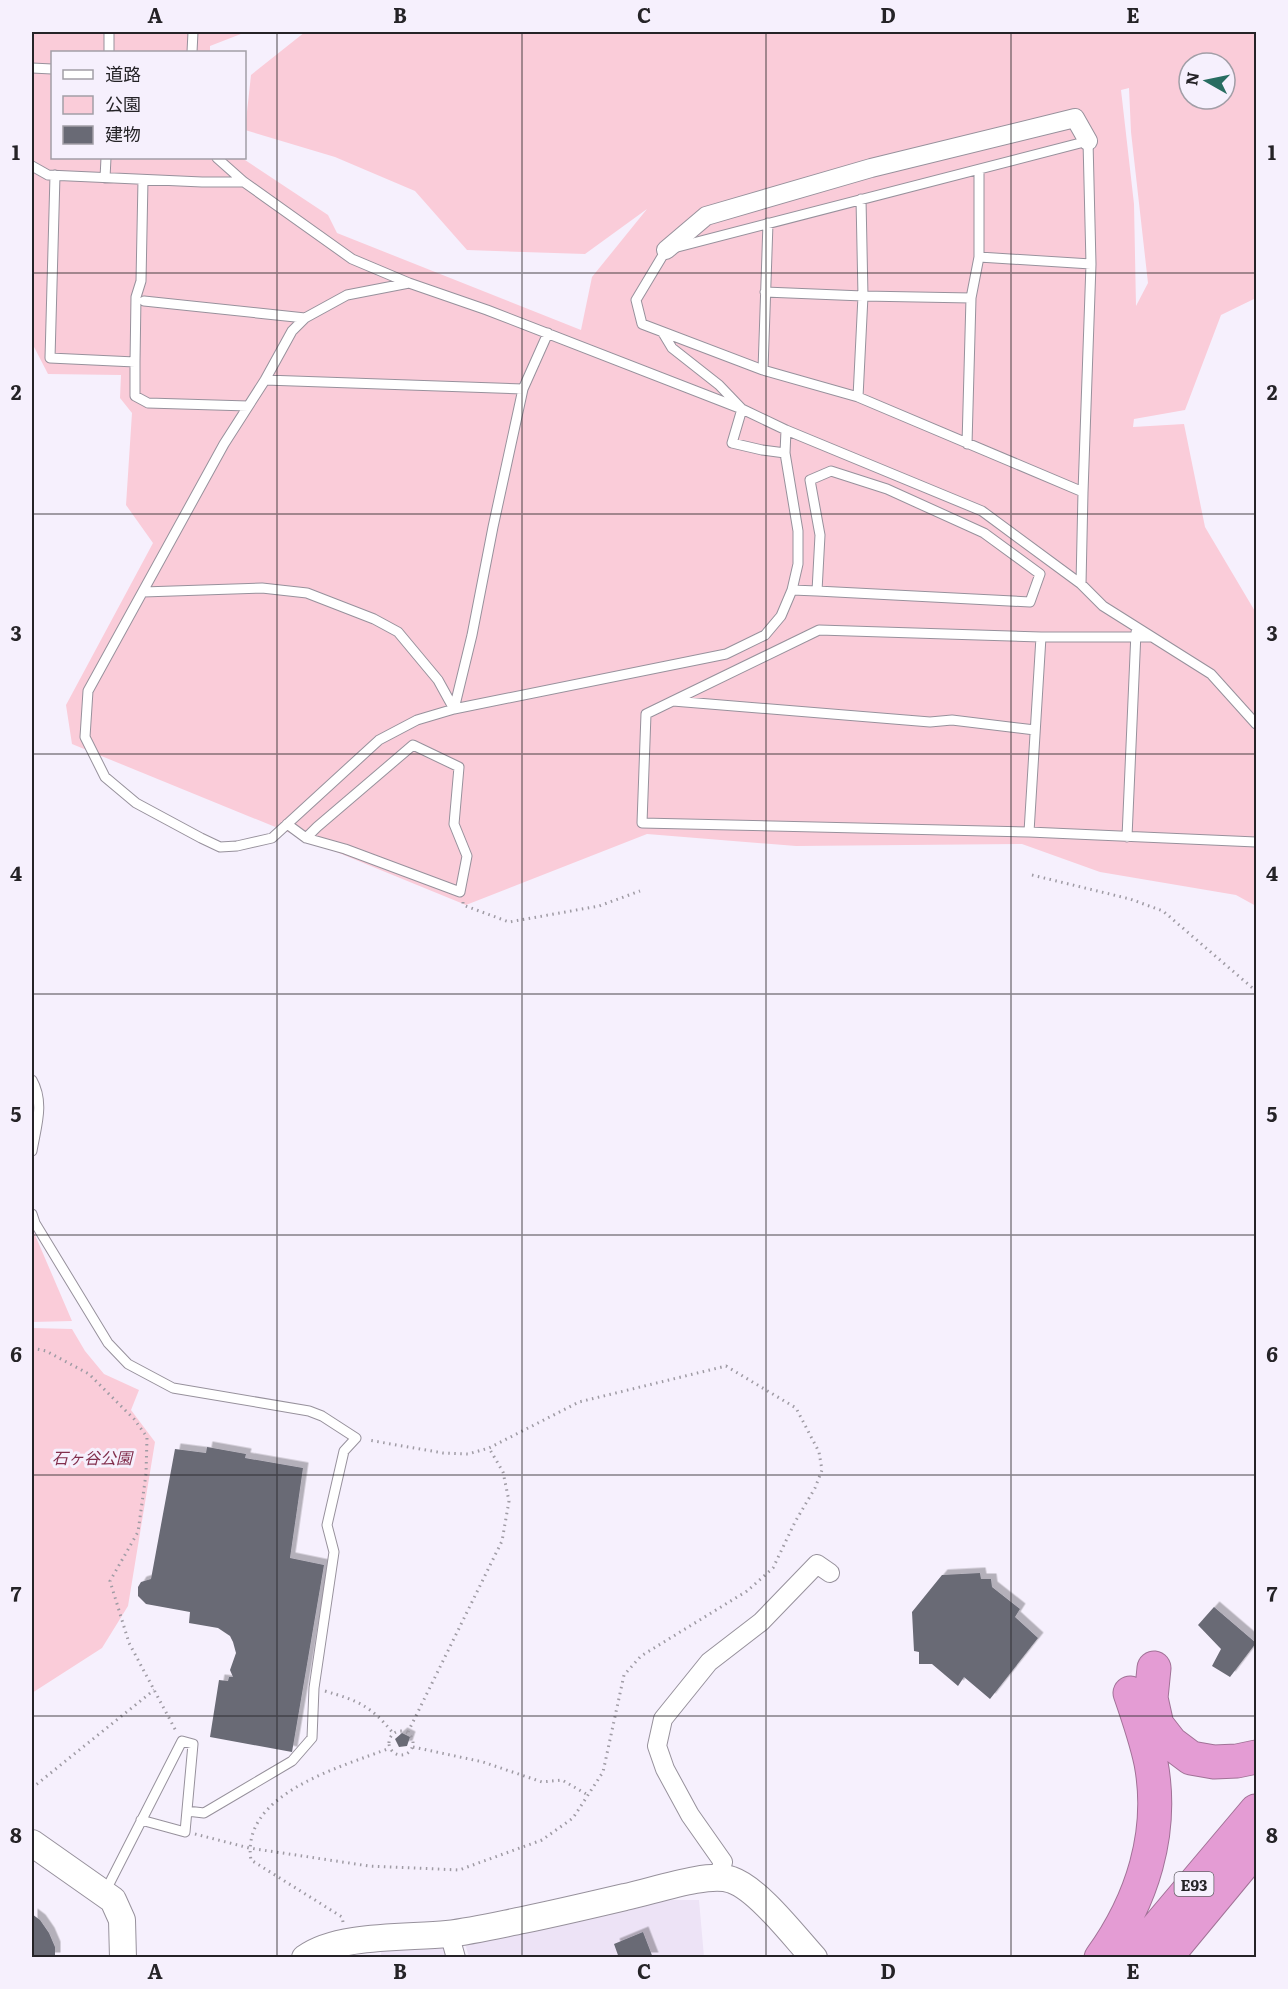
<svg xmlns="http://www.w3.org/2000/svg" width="1288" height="1989" viewBox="0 0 1288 1989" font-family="Literata,'Noto Sans JP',serif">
<defs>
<filter id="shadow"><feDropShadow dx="5.5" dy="-5.5" stdDeviation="0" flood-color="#0004"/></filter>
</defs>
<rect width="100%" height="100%" fill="#f6f0fd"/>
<path fill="#ede3f6" d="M666 1900H699L704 1957H469L465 1944 608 1915Z
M443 1945 447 1957H381V1951Z"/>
<path fill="#faccd9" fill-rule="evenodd" d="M32 32H246L210 46V52H52V158H242L328 215 337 233 581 330 592 277 647 209 585 254 467 250 415 191 335 157 245 130 251 75 305 32H1256V298L1221 315 1185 410 1134 419 1133 427 1184 424 1205 527 1256 613V906L1236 895 1100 872 1022 844 796 846 647 834 466 905 72 744 66 705 153 543 126 505 132 413 120 398 121 375 48 374 32 343ZM1189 63H1225V99H1189ZM1129 88 1131 132 1148 283 1136 306 1134 204 1121 90Z
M32 1228 72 1321 32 1322Z
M32 1328 72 1329 85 1351 104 1374 139 1390 131 1410 155 1442 128 1606 102 1648 32 1693Z"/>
<path fill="#696a75" filter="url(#shadow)" d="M207 1447 246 1454 245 1458 303 1468 290 1558 324 1565 292 1752 210 1737 219 1680 228 1681 229 1677H233L230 1670 236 1653 233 1642 230 1636 218 1628 189 1623 190 1612 146 1604 138 1596V1587L141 1582 151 1579 175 1449 206 1453Z
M980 1573 981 1579H991L992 1587 1020 1609 1015 1617 1038 1638 990 1699 964 1677 958 1686 932 1664H919V1652L914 1651 912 1612 942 1575Z
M1214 1607 1256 1643 1230 1677 1212 1666 1221 1649 1198 1625Z
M402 1733 410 1737 407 1746 399 1747 395 1739Z
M32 1914 40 1920 49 1933 55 1947V1958H32Z
M643 1932 653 1958H619L614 1944Z"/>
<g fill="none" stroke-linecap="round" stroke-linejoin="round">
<g stroke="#97919c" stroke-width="11">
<path id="lane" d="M109 52V32
M192 52 193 32
M32 68 52 69
M1088 141 1091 264 1083 492 858 397 763 370 642 324 636 300 666 250Z
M217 158 244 182 352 259 409 283 487 310 742 409 786 430 982 511 1081 584 1103 606 1211 674 1256 724
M32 166 48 175 202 182H244
M55 175 50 358 135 362V396L148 403 248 406
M105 178 106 158
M979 257 1091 264
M409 283 347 295 305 318 292 331 265 380 224 444 88 691 85 737 105 777 136 803 201 838 220 847 237 846 272 838 379 740 417 720 454 709 726 654 765 635 781 616 792 590 798 564V531L785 453 786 430
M765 292 863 296 971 298
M144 301 305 318
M663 333 672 348 719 385 742 409 732 443 762 450 785 453
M135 362 136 297 141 281 143 180
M763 370 768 223
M265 380 523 389
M858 397 863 296 861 199
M967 444 971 298 979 257V170
M1081 584 1083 492
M792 590 817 591 1030 602 1040 574 984 533 887 489 831 471 810 480 820 535 817 591
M143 592 262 588 307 593 374 619 398 632 438 680 454 709
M1152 637H1041L819 630 646 714 642 823 1029 832 1256 842
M673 701 930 722 952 720 1035 730
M454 709 472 635 493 527 523 389 548 333
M287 824 306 838 345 849 460 892 467 856 454 824 459 767 413 745 317 827 306 838
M1029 832 1041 637
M1127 837 1136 632
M32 1080C45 1103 36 1127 32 1151
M32 1214 35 1223 108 1343 128 1364 173 1388 309 1411 322 1416 356 1438 344 1451 327 1525 334 1552 314 1688 312 1738 292 1761 204 1813 187 1811
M105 1892 182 1741 193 1744 185 1832 141 1820"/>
</g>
<g stroke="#97919c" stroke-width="20">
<path id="street" d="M666 250 706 216 871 168 1075 118 1088 141
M718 1878 723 1862 690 1815 665 1769 657 1746 663 1719 709 1662 761 1622 817 1564 830 1573
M449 1933 456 1958"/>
</g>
<g stroke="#97919c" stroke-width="28">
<path id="secondary" d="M32 1843 113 1900 122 1920 123 1958
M305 1958C337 1934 407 1938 447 1934 472 1931 498 1925 523 1920 557 1913 591 1905 625 1897 651 1892 708 1871 732 1880 758 1889 794 1936 814 1958"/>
</g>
<g stroke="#a17297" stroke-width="35">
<path id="highway" d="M1154 1668 1151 1698 1157 1725 1171 1743 1191 1758 1214 1762 1237 1761 1256 1757
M1101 1958C1142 1901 1164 1833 1151 1763 1146 1739 1138 1716 1130 1693
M1132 1958 1256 1811
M1165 1958 1256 1848"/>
</g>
<path stroke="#9f9ba4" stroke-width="3" stroke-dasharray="1.5 4.5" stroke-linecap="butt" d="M1032 875 1130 899 1163 911 1256 991
M463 902V905L509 922 599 906 640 891
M32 1348 46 1351 89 1374 134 1419 147 1437 146 1474 138 1532 110 1581 129 1643 176 1731
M325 1691C358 1701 370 1705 393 1733
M389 1743a12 12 0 1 1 24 0a12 12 0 1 1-24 0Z
M408 1732 502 1541 509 1501 503 1472 489 1448
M413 1747 483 1762 542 1782 562 1780 588 1795
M32 1788 154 1690
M195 1834 249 1848 369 1866 459 1870 542 1840 573 1818 603 1772 624 1675 641 1656 747 1591 773 1568 795 1522 815 1488 822 1470 819 1452 796 1408 726 1366 579 1402 489 1448 468 1454 443 1453 368 1440
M343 1922 342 1917 251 1860C240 1793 342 1767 390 1748"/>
<use href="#lane" stroke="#fff" stroke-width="9"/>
<use href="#street" stroke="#fff" stroke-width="18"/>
<use href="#secondary" stroke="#fff" stroke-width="26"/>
<use href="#highway" stroke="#e49cd4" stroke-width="33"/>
</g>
<path fill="none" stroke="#252327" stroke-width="1.5" stroke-opacity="0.55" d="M277 32V1958M522 32V1958M766 32V1958M1011 32V1958M32 273H1256M32 514H1256M32 754H1256M32 994H1256M32 1235H1256M32 1475H1256M32 1716H1256"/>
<g text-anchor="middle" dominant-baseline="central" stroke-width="6" stroke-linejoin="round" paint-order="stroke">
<rect fill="#f6f0fd" stroke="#646067" stroke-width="1.5" x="1174.5" y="1872" width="39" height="24" rx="4.5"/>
<g font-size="15" font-weight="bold" fill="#252327">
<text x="1194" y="1884">E93</text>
</g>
<g font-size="16" font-style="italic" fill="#822f4d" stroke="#f6f0fd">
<text x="92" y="1457">石ヶ谷公園</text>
</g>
</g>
<rect width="1288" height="1989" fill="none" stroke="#f6f0fd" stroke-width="66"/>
<rect x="51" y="51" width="195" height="108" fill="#f6f0fd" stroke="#a29ea7" stroke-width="1.5"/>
<rect x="63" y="70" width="30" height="9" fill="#ffffff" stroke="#a29ea7" stroke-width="1.5"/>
<text x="105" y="81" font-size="18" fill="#252327">道路</text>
<rect x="63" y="96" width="30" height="18" fill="#faccd9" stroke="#a29ea7" stroke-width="1.5"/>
<text x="105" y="111" font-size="18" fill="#252327">公園</text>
<rect x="63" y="126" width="30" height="18" fill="#696a75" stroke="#a29ea7" stroke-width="1.5"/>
<text x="105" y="141" font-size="18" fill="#252327">建物</text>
<g transform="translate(1207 81) rotate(279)"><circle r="28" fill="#f6f0fd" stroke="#a29ea7" stroke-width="1.5"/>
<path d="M0-4.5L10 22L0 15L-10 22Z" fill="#286d61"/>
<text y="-9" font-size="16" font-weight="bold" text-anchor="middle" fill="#252327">N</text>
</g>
<rect x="33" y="33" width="1222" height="1923" fill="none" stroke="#252327" stroke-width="2"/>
<g font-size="20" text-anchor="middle" font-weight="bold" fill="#252327">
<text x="155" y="23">A</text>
<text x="400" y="23">B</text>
<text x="644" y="23">C</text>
<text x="888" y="23">D</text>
<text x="1133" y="23">E</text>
<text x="16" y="160">1</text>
<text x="1272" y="160">1</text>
<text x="16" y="400">2</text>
<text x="1272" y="400">2</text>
<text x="16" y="641">3</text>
<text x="1272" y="641">3</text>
<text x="16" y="881">4</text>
<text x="1272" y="881">4</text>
<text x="16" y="1122">5</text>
<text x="1272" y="1122">5</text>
<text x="16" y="1362">6</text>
<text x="1272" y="1362">6</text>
<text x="16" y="1602">7</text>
<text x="1272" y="1602">7</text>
<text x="16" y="1843">8</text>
<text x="1272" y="1843">8</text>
<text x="155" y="1979">A</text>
<text x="400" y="1979">B</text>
<text x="644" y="1979">C</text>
<text x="888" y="1979">D</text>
<text x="1133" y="1979">E</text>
</g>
</svg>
